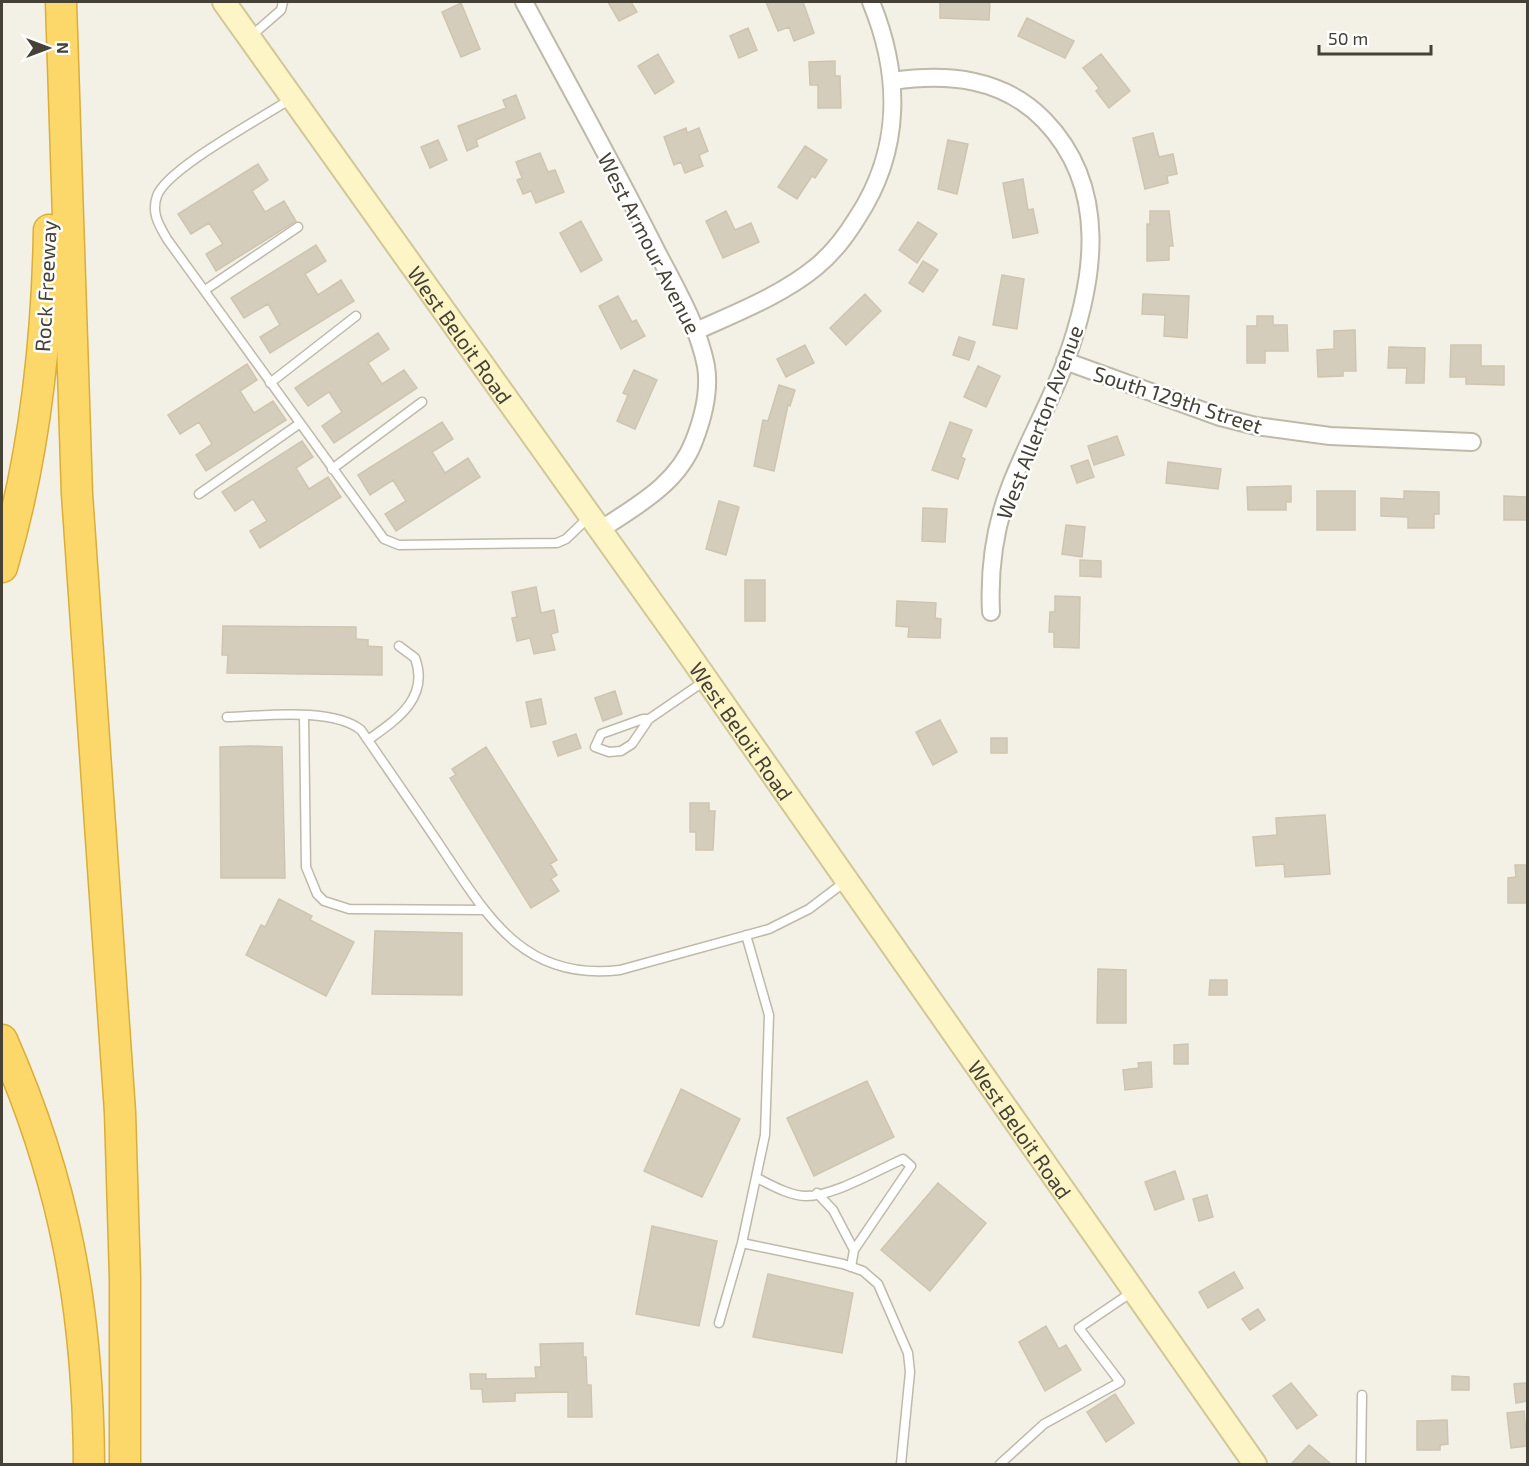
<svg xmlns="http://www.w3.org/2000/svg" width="1529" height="1466" viewBox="0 0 1529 1466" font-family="'Exo 2',sans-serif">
<rect width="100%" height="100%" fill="#f3f0e6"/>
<path fill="#d4cdbc" stroke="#cfc5af" stroke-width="1.5" d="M608 2H631L637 12 619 21Z
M766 2H803L814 33 794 41 789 27 778 31Z
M940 2H990L989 20 940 18Z
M461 3 480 49 461 57 442 12Z
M1027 18 1074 41 1065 58 1018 36Z
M748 28 757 50 739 58 730 36Z
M658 54 674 82 655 94 638 66Z
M1101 54 1130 91 1109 108 1096 91 1099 88 1083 68Z
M835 61V76H840L841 108H818V85H810L809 62Z
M516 95 525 118 476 140 478 146 467 151 458 126 506 108 503 100Z
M686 128 687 133 699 128 708 151 699 155 703 166 685 173 681 162 674 165 664 137Z
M1153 133 1159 157 1173 154 1177 174 1167 176 1168 183 1145 189 1133 138Z
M438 140 447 160 430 168 421 147Z
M948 140 968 144 957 194 938 189Z
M805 146 827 160 815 178 812 176 797 199 778 187Z
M540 153 548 172 555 170 564 192 536 203 531 191 523 194 517 180 522 178 516 162Z
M258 164 268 180 252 191 265 212 284 201 296 221 216 271 206 254 223 244 209 223 191 234 178 214Z
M1023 179 1028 210 1033 209 1038 233 1013 238 1003 183Z
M726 211 735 230 751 223 759 242 723 258 706 221Z
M1150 211H1169L1173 246H1169V260L1147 261V224H1150Z
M581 221 602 260 581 272 560 233Z
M918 222 937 234 917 263 899 250Z
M316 245 326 261 305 274 318 295 341 280 354 301 270 353 260 337 280 325 268 304 244 318 231 298Z
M923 261 938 270 923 292 909 283Z
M1002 275 1024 279 1017 329 993 325Z
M865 294 881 311 846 345 830 328Z
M1143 294 1189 296 1187 338 1164 336 1165 315 1142 314Z
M618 296 632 322 636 320 645 336 621 349 599 306Z
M1257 316H1273V325H1287L1288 351H1265V363H1247V326H1257Z
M1355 330 1356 371H1343V376L1318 377 1317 350 1334 349V331Z
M378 333 389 349 368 363 382 384 404 370 417 388 334 443 322 426 342 412 329 392 308 406 295 388Z
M959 337 975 342 969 360 953 355Z
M805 345 814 363 786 377 777 359Z
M1451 345H1481V366H1504V385L1466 384V377H1450Z
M1389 347 1425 348 1424 383H1406L1407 368H1388Z
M247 364 257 380 240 391 254 413 273 401 286 420 206 471 196 455 212 444 199 422 180 434 168 415Z
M978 366 1000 376 986 407 964 397Z
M634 370 657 380 635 429 617 421 628 395 623 393Z
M779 385 795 390 790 406 788 405 774 471 754 466 763 420 768 421Z
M442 422 453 439 432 452 445 473 468 458 480 477 396 531 385 514 406 501 393 480 370 495 358 475Z
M950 422 972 430 961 457 965 459 958 479 932 470Z
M1117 436 1124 455 1094 465 1088 446Z
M302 441 313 457 296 468 309 489 328 477 341 497 260 548 250 531 267 521 253 499 235 511 222 492Z
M1088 460 1094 477 1077 483 1071 466Z
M1168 462 1221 469 1218 489 1166 483Z
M1291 486V502H1286V510H1248L1247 487Z
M1317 491H1355V530H1317Z
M1404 491 1439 492V514H1434V528H1408V517L1381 516V498L1404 499Z
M1504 496 1527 497V520H1504Z
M719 501 739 507 726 555 706 549Z
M923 508 947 509 945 542 922 541Z
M1066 525 1085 527 1082 557 1062 554Z
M1080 560 1101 561V577L1080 576Z
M745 580H765V621H745Z
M536 587 541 613 554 610 558 632 551 634 555 650 534 654 530 638 517 641 512 618 517 617 512 592Z
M1055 596 1080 597 1079 648 1054 647V632H1049L1050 612H1055Z
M897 601 936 603 935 618 941 619 940 638 908 637 909 627 896 626Z
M223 626 356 627V639L368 640V646L382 647V675L227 673 228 655H222Z
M615 691 622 714 603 721 595 698Z
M541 699 546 724 531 727 526 702Z
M940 720 957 752 933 765 916 732Z
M576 734 581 748 558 756 553 742Z
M991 738H1007V753H991Z
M250 746 282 747 285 878H221L220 747Z
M486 747 557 860 550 864 557 875 551 879 559 891 531 908 450 778 456 775 452 769Z
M690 803H709V811H715L713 850H696V832H690Z
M1325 815 1330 874 1285 877 1284 864 1256 866 1253 837 1277 835 1276 818Z
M1515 865H1527V903H1508V878L1516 877Z
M279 899 312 916 310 920 354 942 326 996 246 955 261 925 265 927Z
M375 931 462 933V995L372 994Z
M1098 969 1126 970V1023H1097Z
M1210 980H1227V995H1209Z
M1188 1044V1064H1174V1045Z
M1151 1062 1152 1087 1125 1090 1123 1070 1139 1068 1138 1063Z
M867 1081 894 1137 814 1176 787 1118Z
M681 1089 740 1119 702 1197 644 1171Z
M1175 1171 1184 1199 1155 1210 1145 1182Z
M938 1183 986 1223 930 1291 881 1250Z
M1207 1195 1213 1217 1199 1221 1193 1199Z
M652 1226 717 1241 699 1326 636 1314Z
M1234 1272 1243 1288 1208 1308 1199 1292Z
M768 1274 853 1293 842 1353 753 1337Z
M1258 1309 1265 1320 1250 1330 1242 1319Z
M1046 1326 1059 1349 1066 1345 1081 1370 1045 1391 1019 1342Z
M583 1343V1357H586L587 1385H591L592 1417H568V1392L515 1393V1401L483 1402 482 1389H471L470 1374H486V1379L536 1378 535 1367H541L540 1344Z
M1452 1376 1469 1377V1390H1452Z
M1291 1383 1317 1415 1297 1429 1273 1396Z
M1527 1383V1401L1516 1403 1514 1384Z
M1115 1394 1134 1423 1106 1442 1087 1412Z
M1524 1411 1527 1446 1511 1448 1507 1413Z
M1447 1420 1448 1444 1440 1445V1450H1417V1421Z
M1309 1445 1331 1464H1291Z"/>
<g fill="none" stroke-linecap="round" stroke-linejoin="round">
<g stroke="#beb9a9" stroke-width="11">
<path id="service" d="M250 37 281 10 283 2
M292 98C264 117 167 168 157 196 151 213 159 225 167 239L384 539 399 545 557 543 566 539 590 516
M205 290 298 227
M270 383 356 316
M332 469 422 402
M199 494 299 424
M304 716 306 867 317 894 324 901 349 909 484 910
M227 717C263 716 332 707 361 730 387 768 413 805 439 844 486 914 522 982 620 970L769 929 809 909 846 881
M649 719H643L601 734 595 747 609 752 621 751 632 744 649 719 706 680
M368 740C396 720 430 698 415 658L399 646
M757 1178C771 1185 790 1196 806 1196 834 1196 876 1171 903 1159L911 1166 854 1250 851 1267
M817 1193 833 1210 854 1250
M742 1243 843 1264 863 1271 878 1284 908 1353 910 1372 901 1464
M719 1323 742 1243 765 1135 769 1015 746 935
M1000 1464 1044 1424 1120 1382 1079 1328 1132 1292
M1361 1464 1362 1395"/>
</g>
<g stroke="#beb9a9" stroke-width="20">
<path id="minor" d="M524 2C568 84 614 166 656 250 675 287 698 325 706 366 710 391 703 418 694 441 678 484 636 506 600 530
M893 81C948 73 1003 78 1044 120 1110 188 1095 281 1065 363 1049 405 1026 445 1010 487 995 526 989 571 991 612
M696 331C736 313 782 295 816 267 832 254 846 236 857 218 902 150 901 75 871 2
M1065 361 1220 417 1256 426 1330 436 1472 442"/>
</g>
<g stroke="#d2c797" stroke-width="26">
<g id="secondary">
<path id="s1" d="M224 2 683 646 1255 1464"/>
</g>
</g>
<g stroke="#daae39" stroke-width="33">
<path id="motorway" d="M61 2 77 494 120 1112 125 1278V1464
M2 567C34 459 47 342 49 230
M2 1040C65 1182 88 1310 89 1464"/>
</g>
<use href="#service" stroke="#fff" stroke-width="8"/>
<use href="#minor" stroke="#fff" stroke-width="16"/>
<use href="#secondary" stroke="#fdf5c6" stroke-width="22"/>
<use href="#motorway" stroke="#fbd869" stroke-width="30"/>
</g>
<g text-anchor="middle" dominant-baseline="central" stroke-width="5" stroke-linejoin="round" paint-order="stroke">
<g font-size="21" fill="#454136" stroke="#fff">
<text transform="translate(650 243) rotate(63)">West Armour Avenue</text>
<text transform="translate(45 286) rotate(-87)">Rock Freeway</text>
<text stroke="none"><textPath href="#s1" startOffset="408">West Beloit Road</textPath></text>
<text transform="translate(1178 399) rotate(18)">South 129th Street</text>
<text transform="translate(1039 422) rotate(-69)">West Allerton Avenue</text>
<text stroke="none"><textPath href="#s1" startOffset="894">West Beloit Road</textPath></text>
<text stroke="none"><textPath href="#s1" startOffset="1380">West Beloit Road</textPath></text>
</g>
</g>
<rect width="1529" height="1466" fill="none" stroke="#454136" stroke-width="6"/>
<g transform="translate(48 48) rotate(90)" stroke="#ffffff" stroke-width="4.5" paint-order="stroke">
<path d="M0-4.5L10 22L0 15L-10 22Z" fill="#454136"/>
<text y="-9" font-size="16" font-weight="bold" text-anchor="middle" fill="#454136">N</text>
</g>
<path d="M1319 45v9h112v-9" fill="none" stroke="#454136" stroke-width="3"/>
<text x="1328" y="45" font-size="18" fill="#454136" stroke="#ffffff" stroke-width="4.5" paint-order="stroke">50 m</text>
</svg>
